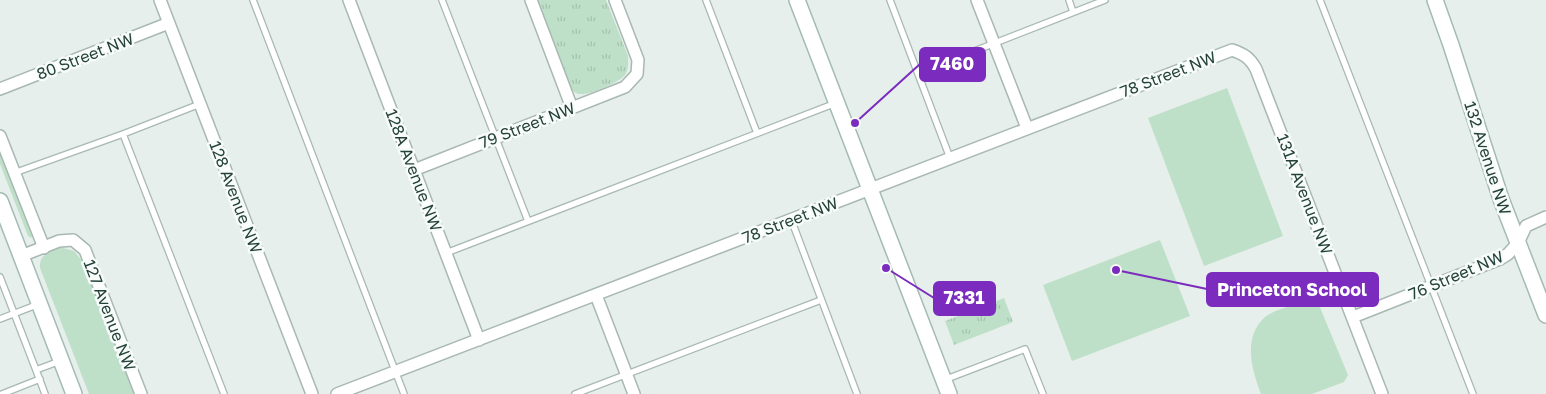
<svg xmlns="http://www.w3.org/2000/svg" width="1546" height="394" viewBox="0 0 1546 394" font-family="'Golos Text',sans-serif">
<defs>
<pattern id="park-tufts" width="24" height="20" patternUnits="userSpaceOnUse" patternTransform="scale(1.25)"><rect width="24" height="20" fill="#bfe0c8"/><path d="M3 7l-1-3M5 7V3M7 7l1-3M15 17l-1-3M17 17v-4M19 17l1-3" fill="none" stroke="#a4c1ad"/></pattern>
</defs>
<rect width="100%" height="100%" fill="#e6efeb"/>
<path fill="#bfe0c8" d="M1227 88 1283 236 1204 266 1148 118Z
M0 152 33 235 31 238 28 236 0 164Z
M1160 240 1190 316 1072 361 1043 285Z
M59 247 74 251 84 263 135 394H89L40 268C39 255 49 252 59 247Z
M1305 302 1319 305 1348 375 1344 382 1312 394H1261C1252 370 1242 338 1265 317 1275 309 1292 306 1305 302Z"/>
<path fill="url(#park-tufts)" d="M537 0H606L628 56C628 63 629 69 625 75 620 82 589 95 581 94 576 94 574 92 571 88Z
M1004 298 1013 322 954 345 945 321Z"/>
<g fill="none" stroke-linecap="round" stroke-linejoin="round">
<g stroke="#a8b8b2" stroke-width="8">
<path id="lane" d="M253 0 404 394
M442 0 528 221
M706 0 757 133
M890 0 950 158
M1069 0 1073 12
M1320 0 1473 394
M918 73 1105 0
M123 134 200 104
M14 173 123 134 224 394
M791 219 857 394
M446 253 836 103
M0 277 36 370 60 361
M0 319 39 304
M36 370 45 394
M944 380 1025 349 1043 394
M2 394 40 379
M575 394 821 300"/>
</g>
<g stroke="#a8b8b2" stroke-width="14">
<path id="street" d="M160 0 312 394
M349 0 479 340
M531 0 572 108
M977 0 1027 128
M0 89 169 23
M0 136 44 248
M414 170 625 87 637 74 638 60 615 0
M21 256 59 241 73 240 85 250 141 394
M596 295 634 394
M1353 317 1500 259 1508 254 1518 243 1526 226 1546 217
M337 394 1232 50C1244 54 1250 58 1256 69L1382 394"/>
</g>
<g stroke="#a4bbb3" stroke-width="18">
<path id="secondary" d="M797 0 949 394
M1435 0 1451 45 1501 199 1546 315
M0 201 74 394"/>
</g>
<use href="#lane" stroke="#fff" stroke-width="5.5"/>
<use href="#street" stroke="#fff" stroke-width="11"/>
<use href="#secondary" stroke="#fff" stroke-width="15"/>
</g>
<g text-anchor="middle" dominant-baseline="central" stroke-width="5" stroke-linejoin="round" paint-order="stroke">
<g font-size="16" fill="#24423a" stroke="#f7fbf9">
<text transform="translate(85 56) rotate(-21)">80 Street NW</text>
<text transform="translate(1168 74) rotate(-21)">78 Street NW</text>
<text transform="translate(527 125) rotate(-21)">79 Street NW</text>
<text transform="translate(1488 158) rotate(72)">132 Avenue NW</text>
<text transform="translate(414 170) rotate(69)">128A Avenue NW</text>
<text transform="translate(1305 194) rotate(69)">131A Avenue NW</text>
<text transform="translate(236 197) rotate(69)">128 Avenue NW</text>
<text transform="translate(790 220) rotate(-21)">78 Street NW</text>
<text transform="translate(1456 275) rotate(-23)">76 Street NW</text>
<text transform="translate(110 315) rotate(69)">127 Avenue NW</text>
</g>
</g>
<path fill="none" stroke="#7b2cbf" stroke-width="2" d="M855 123L920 64M1116 270L1207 289M886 268L934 298"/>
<g fill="#7b2cbf" stroke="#f7fbf9" stroke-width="2">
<circle cx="855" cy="123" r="5"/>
<circle cx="1116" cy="270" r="5"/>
<circle cx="886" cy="268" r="5"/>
</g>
<g fill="#7b2cbf" stroke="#7b2cbf" stroke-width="2">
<rect x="920" y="48" width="65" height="33" rx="5"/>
<rect x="1207" y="273" width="171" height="33" rx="5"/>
<rect x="934" y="282" width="61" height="33" rx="5"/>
</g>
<g font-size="18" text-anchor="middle" font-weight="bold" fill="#fff">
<text x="952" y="70">7460</text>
<text x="1292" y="296">Princeton School</text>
<text x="964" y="304">7331</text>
</g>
</svg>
